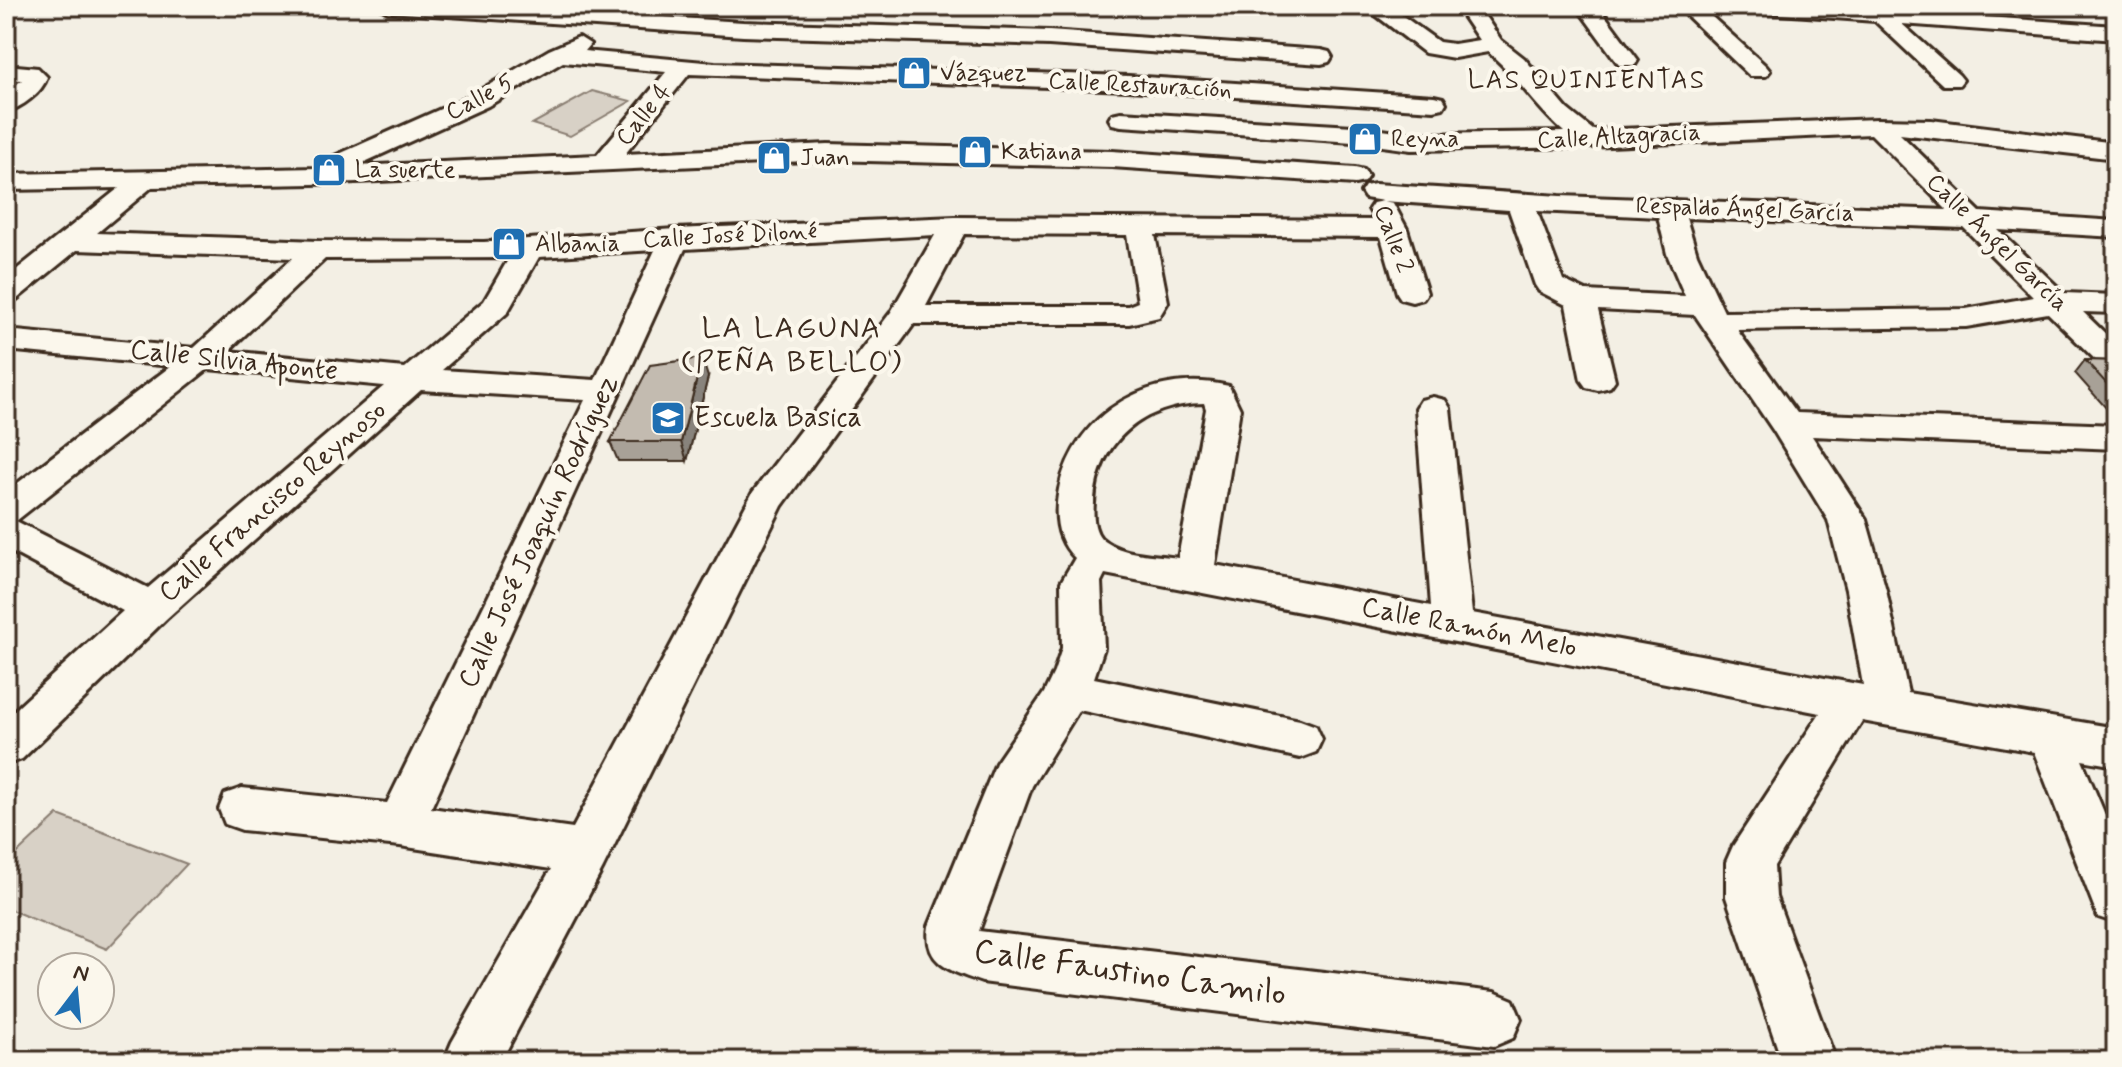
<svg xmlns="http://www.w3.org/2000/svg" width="2122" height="1067" viewBox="0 0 2122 1067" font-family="Mynerve,sans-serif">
<rect width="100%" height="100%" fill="#f3efe4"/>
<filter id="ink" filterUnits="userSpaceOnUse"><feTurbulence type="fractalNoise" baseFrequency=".0125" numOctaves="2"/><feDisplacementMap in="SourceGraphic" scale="16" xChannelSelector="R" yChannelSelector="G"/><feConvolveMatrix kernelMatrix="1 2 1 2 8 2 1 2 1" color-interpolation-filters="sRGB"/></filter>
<g filter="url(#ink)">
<path fill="#d8d1c6" stroke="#8a7e72" stroke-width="2" d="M592 91 631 101 570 136 532 124Z
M58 815 187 864 107 949 6 908V864Z"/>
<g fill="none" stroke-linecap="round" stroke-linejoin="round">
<g stroke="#3b2a1e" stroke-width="6">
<path id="minor" d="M377 6H487L743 22 1049 31 1321 50 1329 52 1332 57 1329 62 1321 64 1049 45 743 36 388 12Z
M1364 6H1389L1439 42 1454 44 1479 40 1456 6H1478L1501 40 1524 58 1567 109 1593 130 1877 119 1931 120 2116 143V159L1900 134 1980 212 2116 221V237L1998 230 2064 293 2116 295V313L2083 312 2116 344V372L2105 369 2048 313 1966 327 1737 330 1797 413 2116 425V449L1812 436 1866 519 1886 590 1908 693 2116 728V766L2082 760 2116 841V923L2098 917 2034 752 1862 721 1774 866 1776 897 1836 1061H1782L1726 897V862L1733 846 1820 713 1105 574 1101 582 1104 648 1094 678 1300 720 1316 726 1322 739 1316 752 1300 758 1079 710 1032 786 979 931 1494 992 1513 1000 1521 1019 1513 1038 1494 1046 982 982C952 971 923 965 929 926L996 763 1044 693 1054 672 1062 648 1061 582 1075 558C1056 540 1054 514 1059 489 1075 412 1153 367 1229 386L1240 409 1215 565 1431 606 1416 408 1421 400 1433 397 1445 400 1450 408 1472 613 1863 685 1846 590 1828 520 1773 430 1695 315 1598 310 1615 380 1610 387 1598 390 1586 387 1581 380 1566 305 1539 291 1535 285 1509 210 1383 201 1393 203 1407 229 1427 293 1423 299 1412 302 1401 299 1397 293 1381 237 1155 235 1168 302 1159 317 1129 324H914L782 506 603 868 501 1061H444L452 1042 551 869 400 846 242 830 225 824 219 809 225 794 242 788 387 803 585 400 421 390 166 619 22 759 6 765V718L123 611 6 549V492L171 366 6 350V330L194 348 293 258 77 250 17 299 6 302V278L119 188 6 190V174L317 168 321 162 470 96 549 50 579 37 590 44 584 51 715 63 1129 76 1434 96 1443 98 1446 103 1443 108 1434 110 1129 90 689 74 625 154 828 144 1112 151 1355 168 1364 170 1368 176 1364 182 1355 184 1112 167 828 160 313 184 152 187 97 233 318 241 484 242 675 229 955 217 1375 220 1369 209 1373 203 1383 201 1365 198 1361 192 1365 186 1375 184 1560 196 1947 210 1871 134 1588 147 1411 150 1353 142 1121 126 1112 124 1109 119 1112 114 1121 112 1353 126 1411 134 1564 132C1536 108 1517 76 1488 52L1454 58 1425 53ZM563 62 666 72 597 155 356 166 488 106ZM1537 211 1658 217 1667 254 1685 296 1586 291 1563 280ZM1686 218 1964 228 2033 297 1966 309 1724 312 1697 254ZM964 234 1127 235 1138 302 1128 306H926ZM935 235 891 312 753 492 573 828 431 808 685 249ZM655 250 595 380 442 370 507 313 539 257ZM509 258 484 301 405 368 228 351 325 259ZM208 369 384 386 148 588 16 521ZM1204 403 1206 409 1178 558C1153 554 1121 556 1101 538 1093 529 1093 514 1094 503 1097 441 1144 404 1204 403Z
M1576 6H1598L1638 60 1635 65H1619Z
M1677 6H1700L1766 66 1770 71 1766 76H1750Z
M1742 6H1883L1887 10 2116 26V40L1902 24 1959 75 1963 80 1959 85H1943L1875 21 1753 12Z
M6 65 38 68 47 77C42 93 21 108 6 112V93L22 80 6 79Z"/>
</g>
<use href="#minor" fill="#fbf7ec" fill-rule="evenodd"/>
</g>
<path fill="#a8a197" stroke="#3b2a1e" stroke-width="2" d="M2085 360 2116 361V418L2114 417 2075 373Z
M708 377 687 461H618L610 442Z"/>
<path fill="#88837b" stroke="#3b2a1e" stroke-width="2" d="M702 358 708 377 687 461 681 442Z"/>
<path fill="#c3bbb0" stroke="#3b2a1e" stroke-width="2" d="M702 358 681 442H610L650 365Z
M2085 360 2116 361V394Z"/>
</g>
<defs>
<g id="shop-square" transform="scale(1.8)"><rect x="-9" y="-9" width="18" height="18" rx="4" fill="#1f6fb2" stroke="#fbf7ec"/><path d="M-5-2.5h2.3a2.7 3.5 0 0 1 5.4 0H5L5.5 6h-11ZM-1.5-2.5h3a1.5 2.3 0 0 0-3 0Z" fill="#fff"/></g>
<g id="school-square" transform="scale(1.8)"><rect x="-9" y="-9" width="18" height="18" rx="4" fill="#1f6fb2" stroke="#fbf7ec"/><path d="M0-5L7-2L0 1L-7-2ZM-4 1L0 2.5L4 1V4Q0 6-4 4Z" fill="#fff"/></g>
</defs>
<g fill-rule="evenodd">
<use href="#shop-square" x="914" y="73"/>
<use href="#shop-square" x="1365" y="139"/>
<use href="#shop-square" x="975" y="152"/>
<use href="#shop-square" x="774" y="158"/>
<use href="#shop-square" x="329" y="170"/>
<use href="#shop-square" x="509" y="244"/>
<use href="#school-square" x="668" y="418"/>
</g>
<g text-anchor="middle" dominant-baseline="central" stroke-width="8" stroke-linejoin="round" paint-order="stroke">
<g font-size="24" fill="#3b2a1e" stroke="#fbf7ec" text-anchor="start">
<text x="940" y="73">Vázquez</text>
<text x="1391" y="139">Reyna</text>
<text x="1001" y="152">Katiana</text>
<text x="800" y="158">Juan</text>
<text x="355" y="170">La suerte</text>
<text x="535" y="244">Albania</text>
</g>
<g font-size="24" fill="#3b2a1e" stroke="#fbf7ec">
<text transform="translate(1140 86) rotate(3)">Calle Restauración</text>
<text transform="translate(480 98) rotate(-27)">Calle 5</text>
<text transform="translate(644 115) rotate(-51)">Calle 4</text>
<text transform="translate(1619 137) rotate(-3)">Calle Altagracia</text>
<text transform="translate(1745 210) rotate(2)">Respaldo Ángel García</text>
<text transform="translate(730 236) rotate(-3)">Calle José Diloné</text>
<text transform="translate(1393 239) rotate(69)">Calle 2</text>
<text transform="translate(1997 243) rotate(44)">Calle Ángel García</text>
</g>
<g font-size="26" letter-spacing="2" fill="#3b2a1e" stroke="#fbf7ec">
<text x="1587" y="81">LAS QUINIENTAS</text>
</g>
<g font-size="28" fill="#3b2a1e" stroke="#fbf7ec">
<text transform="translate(234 361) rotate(6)">Calle Silvia Aponte</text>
<text transform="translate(273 502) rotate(-41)">Calle Francisco Reynoso</text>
<text transform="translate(539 532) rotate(-65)">Calle José Joaquín Rodríguez</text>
<text transform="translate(1469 628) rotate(11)">Calle Ramón Melo</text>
</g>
<g font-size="28" fill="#3b2a1e" stroke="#fbf7ec" text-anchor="start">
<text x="694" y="418">Escuela Basica</text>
</g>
<g font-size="30" letter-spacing="2" fill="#3b2a1e" stroke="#fbf7ec">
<text x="792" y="328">LA LAGUNA<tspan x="792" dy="34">(PEÑA BELLO)</tspan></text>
</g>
<g font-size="34" fill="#3b2a1e" stroke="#fbf7ec">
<text transform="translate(1130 973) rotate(8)">Calle Faustino Camilo</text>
</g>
</g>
<rect width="2122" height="1067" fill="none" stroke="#fbf7ec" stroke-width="32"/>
<rect x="16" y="16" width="2090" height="1035" fill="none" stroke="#3b2a1e" stroke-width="3" filter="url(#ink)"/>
<g transform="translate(76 991) rotate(16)"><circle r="38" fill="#fbf7ec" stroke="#aea59a" stroke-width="2"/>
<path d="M0-6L14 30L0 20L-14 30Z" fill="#1f6fb2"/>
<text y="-12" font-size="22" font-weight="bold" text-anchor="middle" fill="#3b2a1e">N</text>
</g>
</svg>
